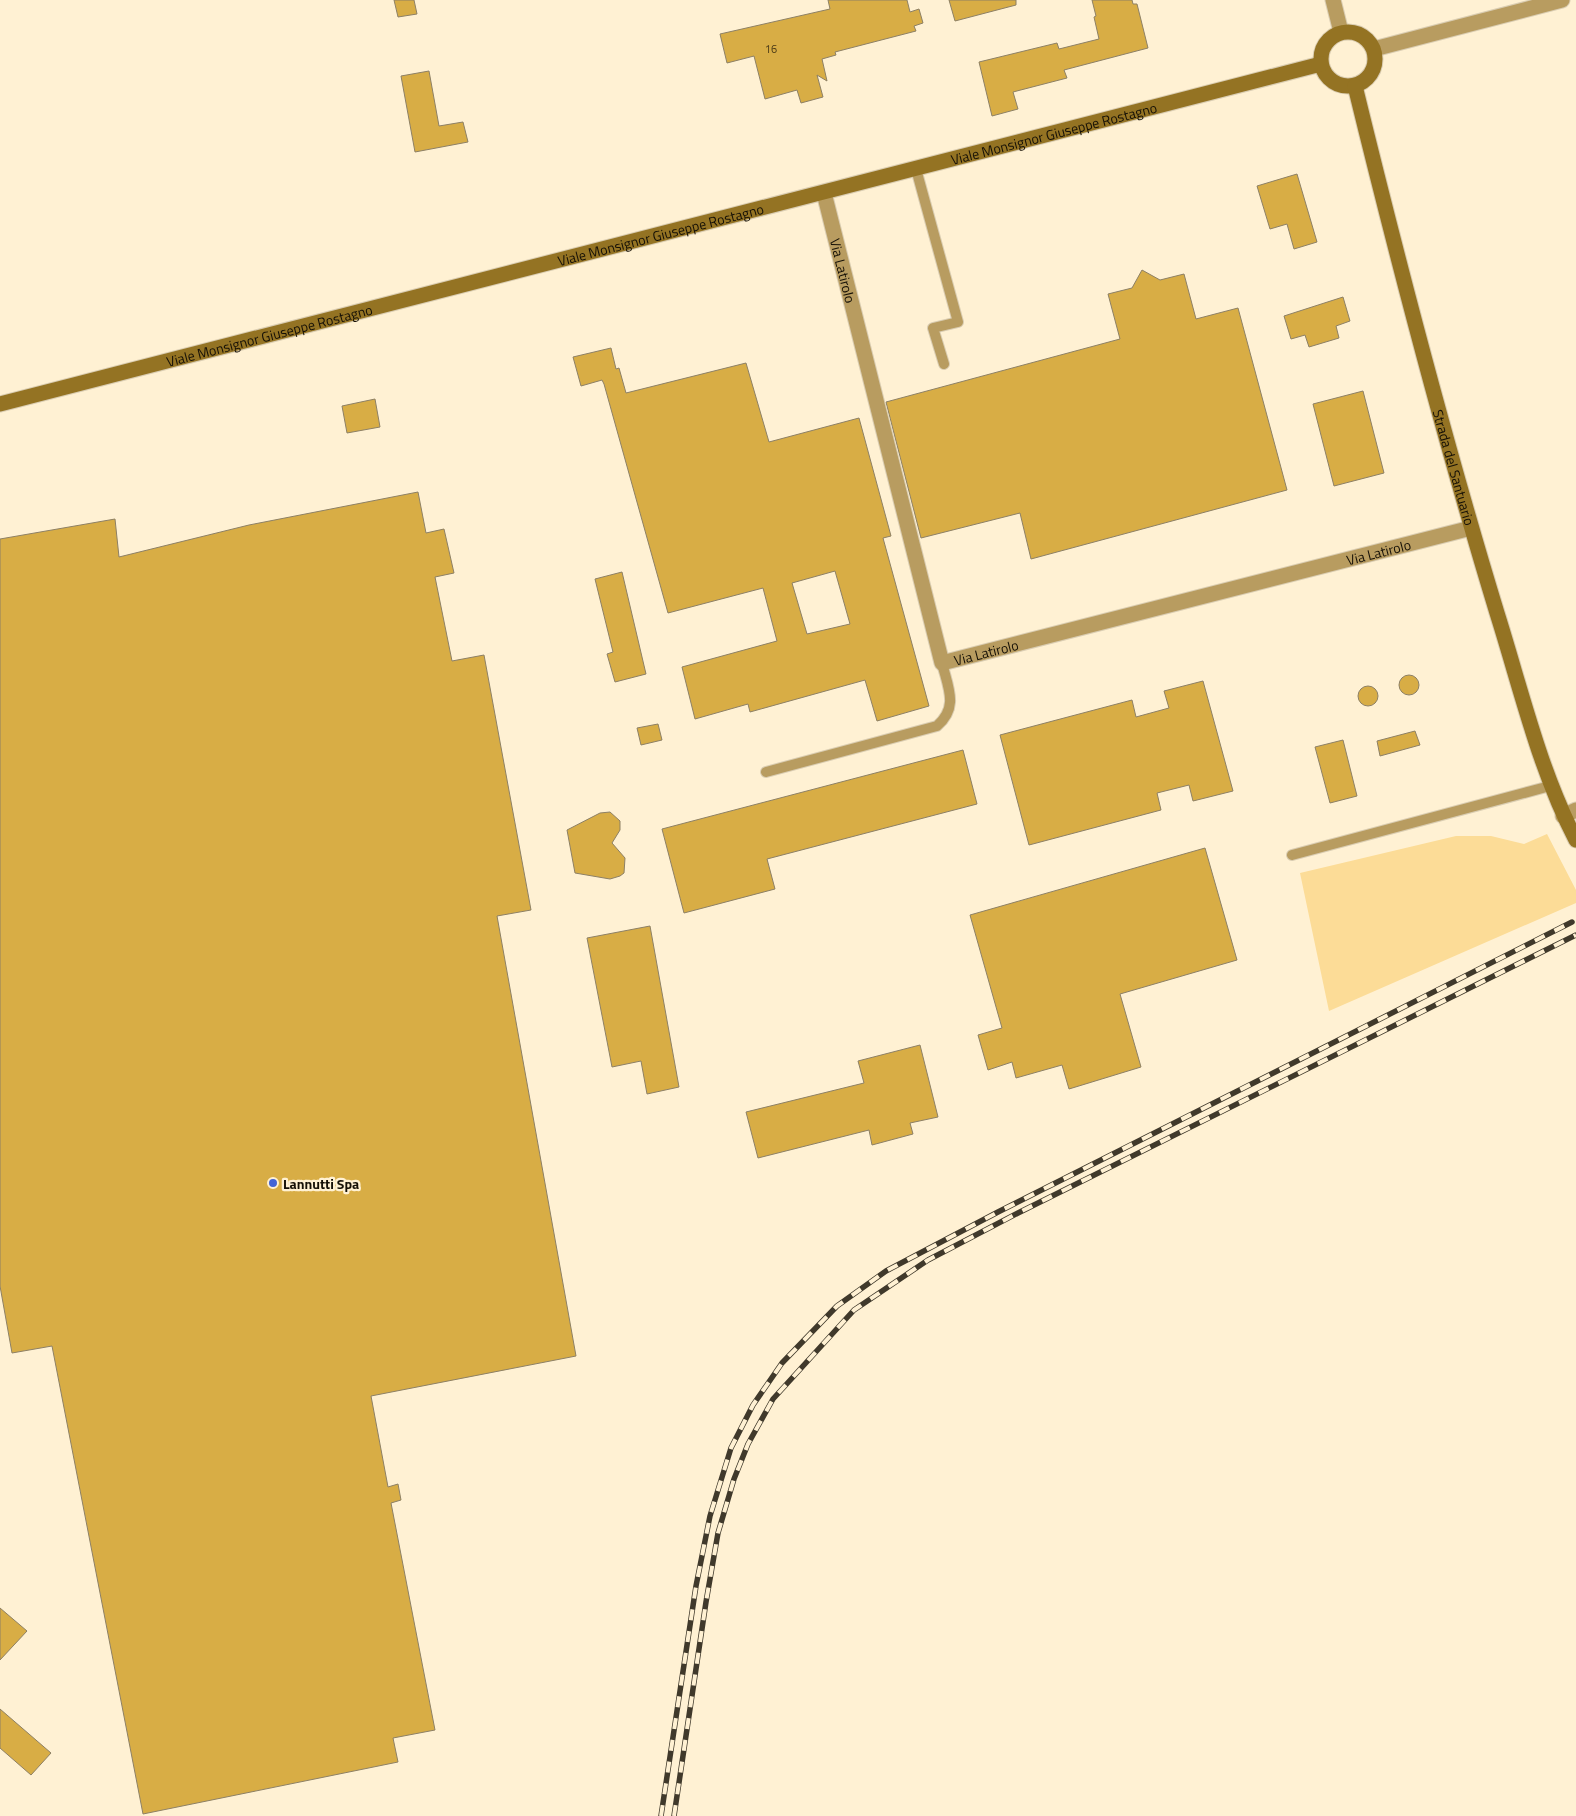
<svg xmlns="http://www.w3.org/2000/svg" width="1576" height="1816" viewBox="0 0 1576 1816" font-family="'Titillium Web',sans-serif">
<rect width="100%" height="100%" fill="#fff1d3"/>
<path fill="#fcdc97" d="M1547 834 1576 890V903L1329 1011 1300 873 1456 836H1491L1524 844Z"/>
<path fill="#d8ad45" stroke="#8d8065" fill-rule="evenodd" d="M394 0H414L417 14 398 17Z
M828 0H907L910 12 919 9 923 23 914 26 916 31 835 52 836 55 822 59 827 81 817 75 823 97 801 103 797 90 765 99 754 56 727 63 720 34 830 9Z
M949 0H1016V5L955 21Z
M1092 0H1132L1133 4H1137L1148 48 1064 70 1067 78 1013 92 1018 109 992 116 979 62 1057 43 1059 49 1099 39 1094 17 1096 16Z
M429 71 439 126 463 122 468 142 415 152 401 76Z
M1297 174 1317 242 1294 249 1287 224 1270 229 1257 186Z
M1142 270 1160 280 1184 274 1196 319 1238 308 1287 490 1031 559 1020 513 921 538 886 402 1120 339 1108 294 1132 288Z
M1343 297 1350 321 1336 326 1339 338 1309 347 1305 335 1291 339 1284 316Z
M611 348 616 369 619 368 626 393 746 363 769 442 859 418 891 536 883 538 929 706 877 721 865 680 750 712 748 704 695 719 682 667 777 641 763 588 668 613 604 384 602 380 581 386 573 357ZM835 571 850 624 807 634 792 583Z
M1363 391 1384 473 1334 486 1313 404Z
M375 399 380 427 347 433 342 406Z
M418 492 426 533 444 529 454 573 435 577 452 661 484 655 531 910 497 916 576 1356 371 1396 388 1487 398 1484 401 1500 391 1503 435 1730 393 1738 398 1762 143 1814 52 1346 12 1353 0 1286V539L115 519 119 557 249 525Z
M622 572 646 674 615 682 607 654 613 652 595 579Z
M1399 685a10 10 0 1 1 20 0a10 10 0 1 1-20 0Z
M1203 681 1233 791 1193 801 1189 785 1157 793 1161 810 1029 845 1000 735 1132 700 1136 717 1169 708 1164 691Z
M1358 696a10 10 0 1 1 20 0a10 10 0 1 1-20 0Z
M658 724 662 740 641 745 637 728Z
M1415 731 1420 745 1380 756 1377 741Z
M1343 740 1357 796 1330 803 1315 747Z
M963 750 977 804 767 859 775 889 684 913 662 829Z
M610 812 620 821V830L612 843 625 858 624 873 620 876 610 879 575 873 567 830 600 813Z
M1205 848 1237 960 1120 994 1141 1067 1069 1089 1062 1065 1016 1078 1012 1062 988 1070 978 1035 1002 1028 970 915Z
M650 926 679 1087 647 1094 641 1061 612 1067 587 938Z
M920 1045 938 1117 910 1123 913 1134 872 1145 869 1130 758 1158 746 1112 864 1083 858 1061Z
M0 1608 27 1631 0 1660Z
M0 1709 51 1753 31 1775 0 1748Z"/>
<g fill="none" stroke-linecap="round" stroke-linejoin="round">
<g stroke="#dacdb2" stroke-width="12">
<path id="lane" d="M916 169 958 322 933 328 944 364
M766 772 937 726C959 707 948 688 942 663
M1292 855 1550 786"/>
</g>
<g stroke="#dacdb2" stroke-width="17">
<g id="street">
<path d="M1333 0 1341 32"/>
<path d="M1374 49 1562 0"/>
<path id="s1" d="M824 193 942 663 1471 528"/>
<path d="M1563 816 1576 810"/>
</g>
</g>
<g stroke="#dacdb2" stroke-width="17">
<g id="secondary">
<circle cx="1348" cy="59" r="27"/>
<path id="s2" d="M1355 86C1398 262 1444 439 1497 613 1521 689 1539 769 1576 840"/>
<path id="s3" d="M0 404 1321 64"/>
</g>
</g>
<use href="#lane" stroke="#b89c60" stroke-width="10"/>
<use href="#street" stroke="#b89c60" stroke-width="15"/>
<use href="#secondary" stroke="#947323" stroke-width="15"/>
<g stroke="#40392b" stroke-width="5.5">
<path id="rail" d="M661 1816 696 1586 710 1516 731 1448 753 1405 782 1363 837 1306 886 1271 998 1212 1572 922
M674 1816 706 1602 718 1533 734 1479 748 1444 773 1399 854 1310 928 1260 1018 1213 1576 935"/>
</g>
<use href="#rail" stroke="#fff1d3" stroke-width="4" stroke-dasharray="11" stroke-linecap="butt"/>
</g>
<circle fill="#4264d6" stroke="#fff1d3" stroke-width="2" cx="273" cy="1183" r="5"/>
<g text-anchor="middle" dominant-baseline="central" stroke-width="4.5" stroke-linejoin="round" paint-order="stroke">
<g font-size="11" fill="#463716">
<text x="771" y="49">16</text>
</g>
<g font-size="14" fill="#151006" stroke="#fff1d3">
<text stroke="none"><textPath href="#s3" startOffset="1088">Viale Monsignor Giuseppe Rostagno</textPath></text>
<text stroke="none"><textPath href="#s3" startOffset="682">Viale Monsignor Giuseppe Rostagno</textPath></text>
<text stroke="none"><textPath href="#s1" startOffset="80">Via Latirolo</textPath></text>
<text stroke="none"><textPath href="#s3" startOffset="278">Viale Monsignor Giuseppe Rostagno</textPath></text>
<text stroke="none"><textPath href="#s2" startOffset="394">Strada del Santuario</textPath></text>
<text stroke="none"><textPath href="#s1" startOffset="935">Via Latirolo</textPath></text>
<text stroke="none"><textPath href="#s1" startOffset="530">Via Latirolo</textPath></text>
</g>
<g font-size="14" font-weight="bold" fill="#151006" stroke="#fff1d3" text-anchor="start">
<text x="283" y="1183">Lannutti Spa</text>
</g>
</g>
</svg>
